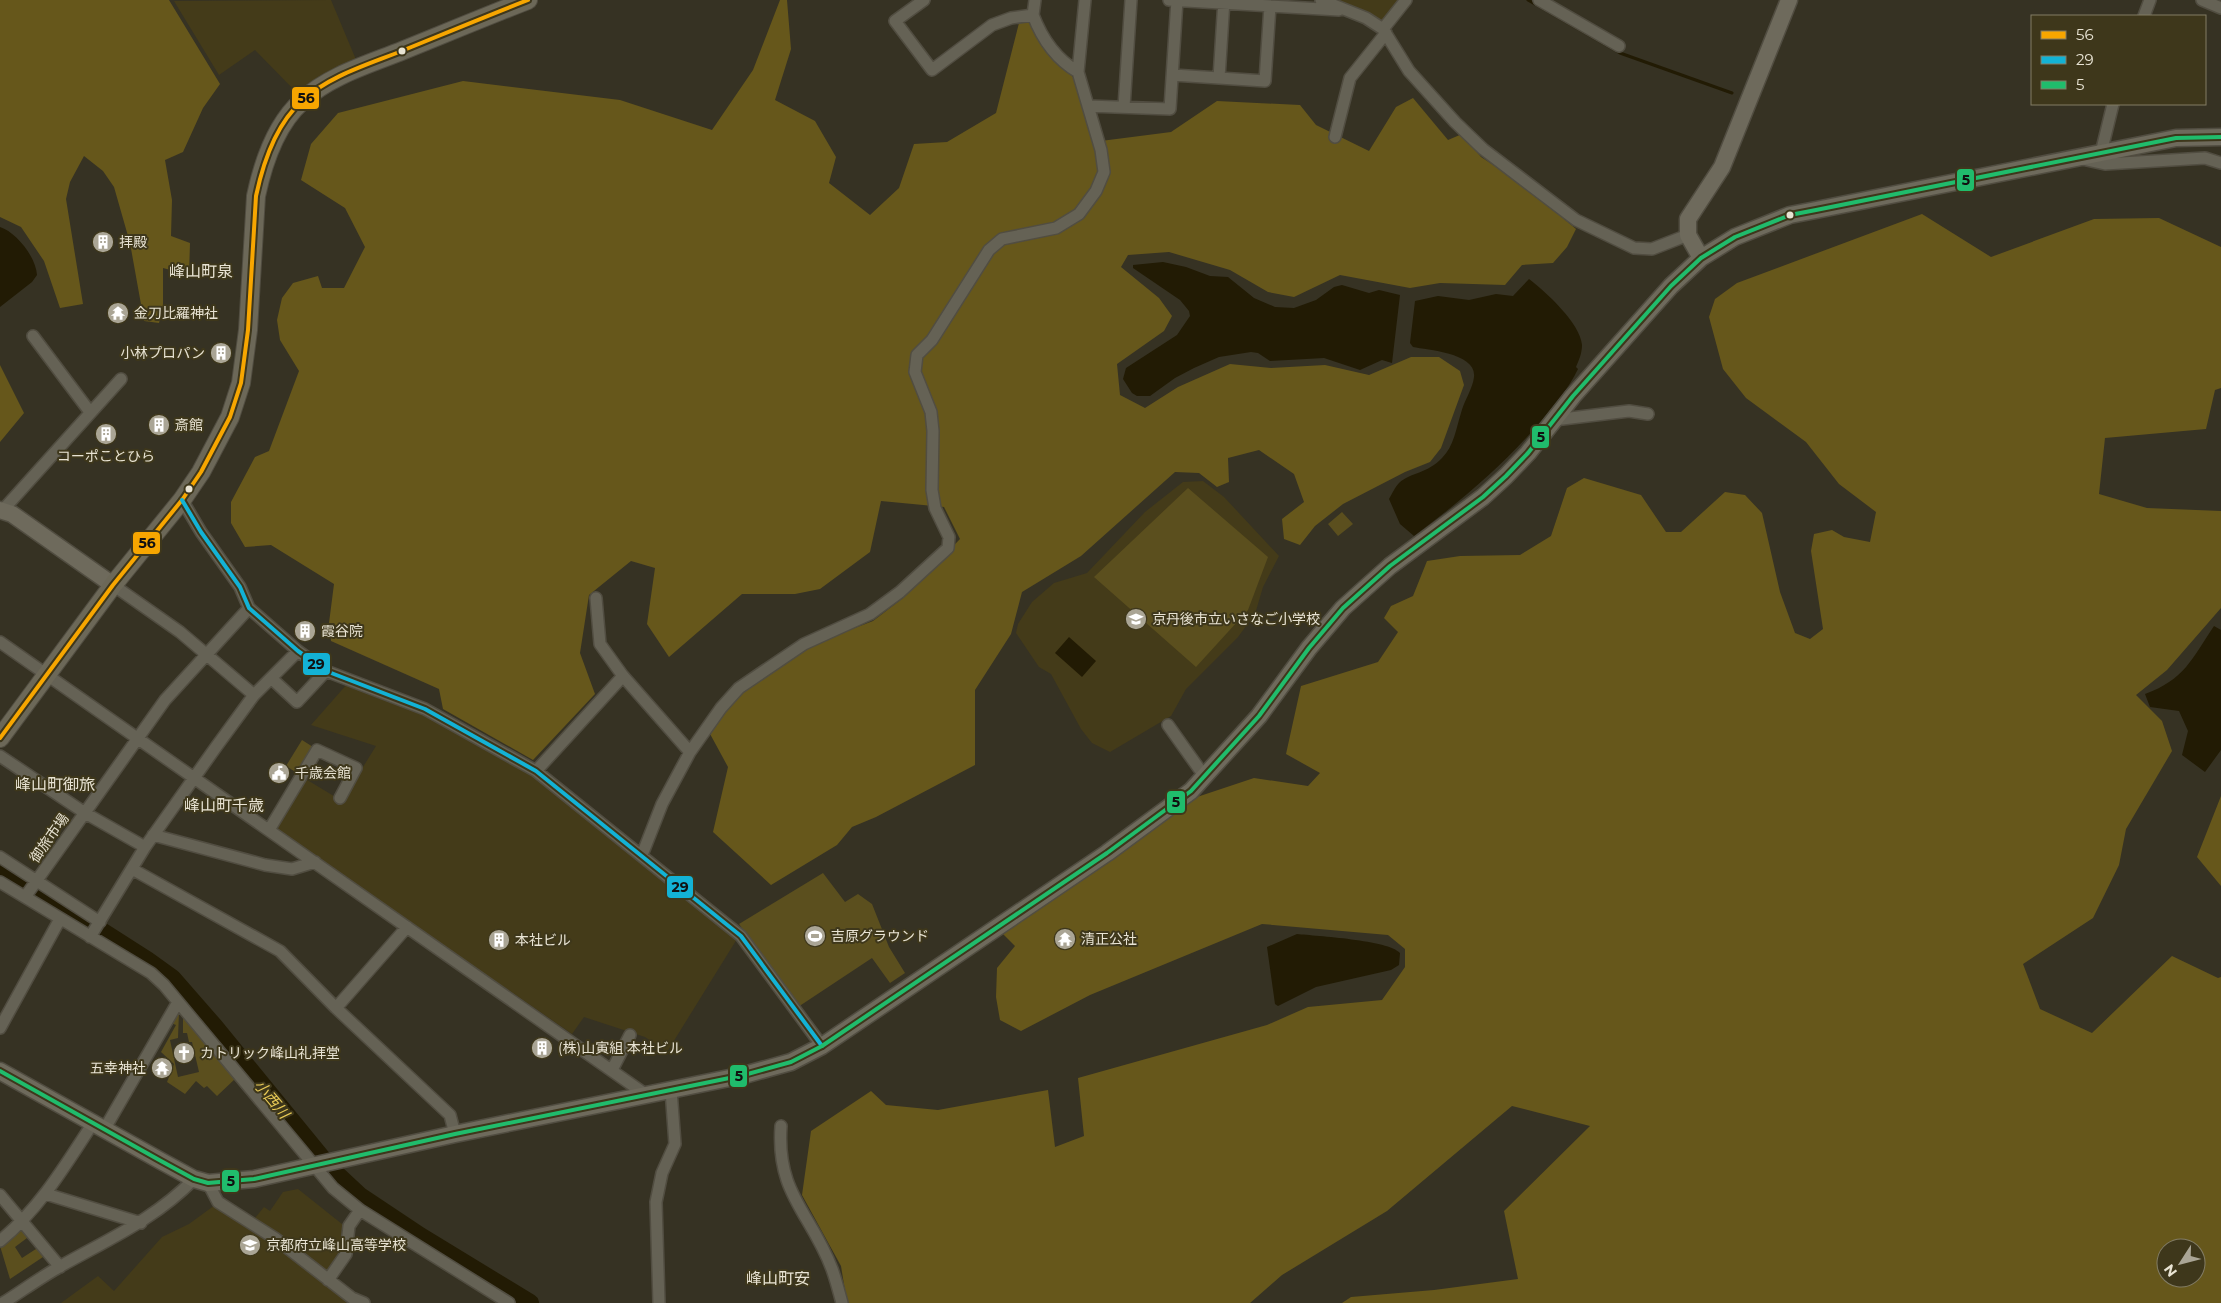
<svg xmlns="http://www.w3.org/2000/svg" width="2221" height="1303" viewBox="0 0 2221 1303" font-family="Montserrat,'Noto Sans JP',sans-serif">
<rect width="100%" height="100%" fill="#363223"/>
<path fill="#443b19" d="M331 0 357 62 299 95 255 50 219 75 174 1Z
M1330 0H1402L1385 21 1380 22Z
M1203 481 1224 497 1279 556 1263 587 1255 614 1238 637 1186 689 1171 716 1110 752 1092 743 1081 729 1051 674 1039 667 1016 633 1018 624 1032 602 1054 583 1087 573 1145 512 1183 482Z
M348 683 421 711 520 765 737 939 667 1052 645 1037 584 1017 572 1034 277 830 276 823 304 778 342 801 376 746 311 725Z
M298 1189 347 1228 344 1253 325 1282 348 1299 346 1303H61L98 1276 114 1291 162 1237 189 1224 215 1205 247 1228 264 1207 270 1211 283 1192Z"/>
<path fill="#5b4f1e" d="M1188 488 1268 557 1248 610 1196 667 1094 577Z
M1342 512 1353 524 1338 536 1328 524Z
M302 740 313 747 297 773 286 766Z
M823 873 845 902 858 894 872 904 889 947 905 973 890 983 872 958 798 1007 739 924Z
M179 1012 178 1038 170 1040 178 1077 199 1072 192 1042H189L187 1033H183V1014L236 1078 217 1096 207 1086 204 1088 196 1081 185 1094 167 1082 174 1064 161 1052 176 1025 171 1023Z
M25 1227 31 1235 15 1247 22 1258 39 1247 46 1255 10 1279 0 1246Z"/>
<path fill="#66571b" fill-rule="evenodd" d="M0 0H169L220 84 203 108 183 152 165 160 172 200 171 236 190 243 189 275 163 268V306L159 323 144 321 130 243 114 187 103 171 84 156 70 182 66 199 83 304 60 308 44 261 21 227 0 217Z
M780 0H787L791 49 775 100 815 121 836 157 829 183 870 215 899 188 914 144 947 142 996 113 1019 23H1032L1054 59 1073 77 1085 109 1093 142 1171 132 1217 101 1300 105 1316 125 1369 151 1396 107 1413 98 1448 140 1462 134 1481 157 1521 183 1576 229 1567 247 1553 263 1522 265 1505 285 1440 283 1410 288 1340 275 1294 297 1268 292 1230 270 1169 252 1128 255 1121 267 1159 298 1172 316 1164 331 1117 364 1120 395 1145 408 1178 387 1230 364 1271 368 1325 365 1369 375 1411 357H1439L1460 371 1464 385 1441 448 1430 462 1405 472 1343 504 1315 526 1300 545 1284 539 1282 519 1304 502 1294 474 1259 450 1228 458 1229 482 1217 487 1199 473 1175 472 1081 556 1022 592 1011 634 975 690V765L876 817 852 827 837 845 771 885 713 832 728 767 709 732 741 691 805 647 873 621 903 598 960 539 944 507 881 501 870 552 820 589 795 594H742L669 657 647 624 655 568 631 561 589 595 580 653 595 694 533 760 443 709 439 689 331 641 329 623 334 584 271 545 245 547 231 523V502L255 457 269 451 299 371 280 340 277 320 282 298 293 283 318 276 322 288H344L365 247 345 208 301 180 311 144 338 113 463 81 620 100 712 130 753 70Z
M1922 214 1991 257 2094 219 2159 218 2221 247V388L2215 390 2206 429 2105 438 2099 494 2147 508 2221 511V608L2167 670 2136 695 2162 721 2172 751 2126 829 2119 865 2093 918 2023 964 2040 1009 2092 1033 2172 956 2218 978 2221 977V1303H1342L1351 1297 1434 1290 1518 1279 1504 1211 1590 1126 1512 1106 1387 1211 1282 1275 1250 1303H847L841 1266 802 1195 811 1131 871 1091 886 1105 938 1110 1048 1090 1055 1147 1084 1136 1078 1078 1267 1025 1308 1007 1382 1000 1405 967V949L1388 935 1262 924 1090 995 1021 1031 1000 1020 996 997 997 968 1015 946 1002 933 1191 799 1254 778 1308 786 1320 773 1286 754 1301 686 1378 662 1398 632 1384 618 1391 606 1413 596 1427 561 1460 556 1520 555 1551 536 1567 488 1584 478 1641 495 1666 532H1681L1725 492 1745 495 1762 513 1780 592 1795 633 1810 639 1823 629 1811 551 1814 534 1832 530 1844 537 1870 542 1876 512 1839 484 1806 442 1746 398 1723 369 1709 317 1715 299 1737 283ZM2166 1248H2196V1278H2166Z
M0 365 24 413 0 442Z
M2221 796V886L2197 857Z
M103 925 151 957 174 976 265 1082 263 1084C230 1042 194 989 150 957 139 949 108 935 103 925Z"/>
<path fill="#221b04" d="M0 227C16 232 36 257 37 275L32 282 0 307Z
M1163 262 1186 267 1210 276 1228 277 1254 298 1275 307 1294 308 1316 300 1334 287 1342 285 1369 293 1379 290 1400 295 1392 363 1382 360 1360 370 1324 358 1270 361 1258 353 1251 352 1219 357 1194 368 1175 378 1150 396H1137L1132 393 1123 379 1126 368 1177 335 1190 316 1189 311 1180 300 1133 268V265Z
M1529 279C1545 291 1581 324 1582 345 1582 353 1579 360 1576 367L1578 369C1569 388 1555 404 1542 420 1504 465 1461 501 1414 536L1400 524 1389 499C1392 494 1395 487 1399 483 1411 472 1427 474 1442 458 1454 446 1456 429 1461 413 1464 401 1473 388 1474 377 1477 353 1428 350 1413 347L1410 343 1415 301 1438 296 1469 300 1496 294 1513 296Z
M2214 626 2221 630V750L2205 772 2182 755 2188 731 2179 711 2150 707 2145 694C2184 680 2192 659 2214 626Z
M1069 637 1096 661 1082 677 1055 653Z
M1297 934C1316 936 1389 940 1400 953L1399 965 1391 970 1316 987 1278 1006 1275 1004 1267 947Z"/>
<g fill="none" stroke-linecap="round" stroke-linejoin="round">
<path stroke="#221b04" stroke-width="3" d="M1528 0 1620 53 1732 93"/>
<path stroke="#221b04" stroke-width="18" d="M0 866 147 960 172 978 214 1026 330 1168 360 1196 420 1236 530 1303"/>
<g stroke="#514d41" stroke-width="14">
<path id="street" d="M924 0 895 21 932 70 992 25 1011 18 1033 15 1035 0
M1169 0 1339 10
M1321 0 1366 18 1383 29 1409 71 1455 122 1483 149 1576 220 1634 248 1652 249 1688 235
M1539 0 1619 46
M2202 0 2221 8
M1033 15C1042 39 1056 59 1078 72
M2144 16 2150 0
M1383 29 1406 0
M1173 75 1265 81 1270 6
M1219 78 1224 0
M1088 106 1170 109 1177 0
M1124 107 1131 0
M1335 137 1350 78 1386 33
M2101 153 2113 104
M2082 159 2105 164 2205 158 2221 163
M33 336 90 412
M1554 420 1629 411 1648 414
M182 500 201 532 240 587 249 608 298 651 326 671 425 709 536 771 741 936 822 1046
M2 511 121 379
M113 585 180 632 254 695
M596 598 600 644 623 676 690 752
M0 642 645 1094
M271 678 297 702 326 671
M1168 725 1205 777
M0 756 85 813 145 847
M536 771 623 676
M269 830 317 750 356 768 340 798
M153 835 265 865 292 869 315 862
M642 855 662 804 690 752 721 708 739 688 804 644 870 614 900 592 948 548 949 537 935 508 932 490 933 431 931 412 915 372 917 355 932 340 989 250 1002 239 1056 228 1079 214 1096 191 1104 172 1101 150 1078 72 1085 0
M0 857 100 922
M132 869 280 951 336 1008 450 1115 455 1134
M0 882 151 973 164 985 333 1188 360 1210 509 1303
M25 897 165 700 249 608
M90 937 145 847 216 747 254 695 298 651
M336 1008 407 927
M0 1028 60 919
M612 1070 630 1035
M781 1126C776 1194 811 1213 832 1269 836 1280 839 1292 842 1303
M104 1130 178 1002
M208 1183 218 1202 276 1239 352 1298 364 1303
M46 1194 141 1223
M0 1195 60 1267
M0 1241C40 1208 65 1166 93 1123
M328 1280 346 1254 349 1226 360 1210
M3 1303C22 1291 41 1277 61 1266 109 1239 155 1219 194 1179
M659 1303 656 1202 662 1173 675 1144 671 1090"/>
</g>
<g stroke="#514d41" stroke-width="19">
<path id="secondary" d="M1701 258 1688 235V219L1722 167 1789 0
M0 510 12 514 113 585
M0 1071 161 1161 194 1179 208 1183 254 1179 455 1134 744 1075 791 1062 822 1046 1107 853 1191 791 1259 716 1309 648 1343 608 1390 566 1483 497 1506 476 1528 453 1573 396 1671 286 1701 258 1735 237 1790 215 1816 210 2176 138 2221 137"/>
</g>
<g stroke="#514d41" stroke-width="20">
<path id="primary" d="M0 738 113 585 182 500 201 472 230 417 241 383 248 330 256 196C263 163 276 124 302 101 330 75 370 64 404 50 446 33 487 16 528 0"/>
</g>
<use href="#street" stroke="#656255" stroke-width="11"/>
<use href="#secondary" stroke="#6e6a5c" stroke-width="16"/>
<use href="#primary" stroke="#6c6858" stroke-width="18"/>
<g stroke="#3e371b" stroke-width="8">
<path id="bus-1" d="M0 738 113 585 182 500 201 472 230 417 241 383 248 330 256 196C263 163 276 124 302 101 330 75 370 64 404 50 446 33 487 16 528 0"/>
</g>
<g stroke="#3e371b" stroke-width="8">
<path id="bus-2" d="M182 500 201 532 240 587 249 608 298 651 326 671 425 709 536 771 741 936 822 1046"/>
</g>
<g stroke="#3e371b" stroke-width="8">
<path id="bus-3" d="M0 1071 161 1161 194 1179 208 1183 254 1179 455 1134 744 1075 791 1062 822 1046 1107 853 1191 791 1259 716 1309 648 1343 608 1390 566 1483 497 1506 476 1528 453 1573 396 1671 286 1701 258 1735 237 1790 215 1816 210 2176 138 2221 137"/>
</g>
<use href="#bus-1" stroke="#f7a600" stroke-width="4"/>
<use href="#bus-2" stroke="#13b2d5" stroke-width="4"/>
<use href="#bus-3" stroke="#20bc6c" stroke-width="4"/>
</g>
<defs>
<g id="building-disc" transform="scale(1.125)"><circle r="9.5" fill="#aaa595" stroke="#3e371b"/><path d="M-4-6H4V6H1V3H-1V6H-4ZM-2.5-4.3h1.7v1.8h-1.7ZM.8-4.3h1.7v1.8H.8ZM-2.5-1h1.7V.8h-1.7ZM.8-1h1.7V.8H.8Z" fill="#fff"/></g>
<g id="temple-disc" transform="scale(1.125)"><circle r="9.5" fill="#aaa595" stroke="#3e371b"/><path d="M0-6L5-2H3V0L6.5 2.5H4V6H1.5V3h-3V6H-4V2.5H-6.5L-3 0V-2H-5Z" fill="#fff"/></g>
<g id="school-disc" transform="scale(1.125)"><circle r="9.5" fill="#aaa595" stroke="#3e371b"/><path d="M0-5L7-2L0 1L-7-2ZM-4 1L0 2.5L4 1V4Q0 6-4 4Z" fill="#fff"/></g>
<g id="civic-disc" transform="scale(1.125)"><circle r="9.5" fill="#aaa595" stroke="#3e371b"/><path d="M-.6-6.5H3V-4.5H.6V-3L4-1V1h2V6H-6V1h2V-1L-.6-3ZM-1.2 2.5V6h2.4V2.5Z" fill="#fff"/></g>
<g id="stadium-disc" transform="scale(1.125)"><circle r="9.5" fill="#aaa595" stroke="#3e371b"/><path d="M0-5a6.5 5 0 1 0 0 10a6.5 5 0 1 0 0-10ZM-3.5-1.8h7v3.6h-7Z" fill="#fff"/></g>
<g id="church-disc" transform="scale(1.125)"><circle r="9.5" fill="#aaa595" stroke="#3e371b"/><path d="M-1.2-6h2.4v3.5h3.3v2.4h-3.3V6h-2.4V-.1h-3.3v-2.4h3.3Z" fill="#fff"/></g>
</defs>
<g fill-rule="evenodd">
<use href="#building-disc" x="103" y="242"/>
<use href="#temple-disc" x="118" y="313"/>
<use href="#building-disc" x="221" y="353"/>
<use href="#building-disc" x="159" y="425"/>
<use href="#building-disc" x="106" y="434"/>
<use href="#school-disc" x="1136" y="619"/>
<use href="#building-disc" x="305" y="631"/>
<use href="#civic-disc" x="279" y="773"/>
<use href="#stadium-disc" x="815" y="936"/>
<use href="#temple-disc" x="1065" y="939"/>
<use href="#building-disc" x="499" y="940"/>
<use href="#building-disc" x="542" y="1048"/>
<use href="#church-disc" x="184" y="1053"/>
<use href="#temple-disc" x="162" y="1068"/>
<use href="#school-disc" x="250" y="1245"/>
</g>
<g fill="#e8e3d3" stroke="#3e371b" stroke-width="2">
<circle cx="402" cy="51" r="4.5"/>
<circle cx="1790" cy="215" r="4.5"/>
<circle cx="189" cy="489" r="4.5"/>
</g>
<g text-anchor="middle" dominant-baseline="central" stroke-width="4" stroke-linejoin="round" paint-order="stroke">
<g font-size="14" fill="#e8e3d3" stroke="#3e371b" text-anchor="start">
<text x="119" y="242">拝殿</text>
<text x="134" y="313">金刀比羅神社</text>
<text x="205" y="353" text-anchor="end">小林プロパン</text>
<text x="175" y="425">斎館</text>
<text x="106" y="456" text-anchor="middle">コーポことひら</text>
<text x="1152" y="619">京丹後市立いさなご小学校</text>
<text x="321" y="631">霞谷院</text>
<text x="295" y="773">千歳会館</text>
<text x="831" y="936">吉原グラウンド</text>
<text x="1081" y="939">清正公社</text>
<text x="515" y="940">本社ビル</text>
<text x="558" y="1048">(株)山寅組 本社ビル</text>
<text x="200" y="1053">カトリック峰山礼拝堂</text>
<text x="146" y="1068" text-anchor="end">五幸神社</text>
<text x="266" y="1245">京都府立峰山高等学校</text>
</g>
<g font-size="14" fill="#e8e3d3" stroke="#3e371b">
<text transform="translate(49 838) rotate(-55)">御旅市場</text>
</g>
<g font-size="15" font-style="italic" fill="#e9ca56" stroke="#3e371b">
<text transform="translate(272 1099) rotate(50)">小西川</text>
</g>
<g font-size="16" fill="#e8e3d3" stroke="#3e371b">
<text x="201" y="271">峰山町泉</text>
<text x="55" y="784">峰山町御旅</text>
<text x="224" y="805">峰山町千歳</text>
<text x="778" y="1278">峰山町安</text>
</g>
</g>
<g stroke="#3e371b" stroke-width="2">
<rect x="291" y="86" width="29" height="24" rx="5" fill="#f7a600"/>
<rect x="1956" y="168" width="19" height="24" rx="5" fill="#20bc6c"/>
<rect x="1531" y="425" width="19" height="24" rx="5" fill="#20bc6c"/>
<rect x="132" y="531" width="29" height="24" rx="5" fill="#f7a600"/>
<rect x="302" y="652" width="29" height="24" rx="5" fill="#13b2d5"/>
<rect x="1166" y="790" width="20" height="24" rx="5" fill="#20bc6c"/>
<rect x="666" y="875" width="28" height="24" rx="5" fill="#13b2d5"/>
<rect x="729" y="1064" width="19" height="24" rx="5" fill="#20bc6c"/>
<rect x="221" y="1169" width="19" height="24" rx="5" fill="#20bc6c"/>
</g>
<g font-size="14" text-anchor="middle" font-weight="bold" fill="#111">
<text x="306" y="103">56</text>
<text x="1966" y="185">5</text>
<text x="1541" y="442">5</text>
<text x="147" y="548">56</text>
<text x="316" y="669">29</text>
<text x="1176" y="807">5</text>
<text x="680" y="892">29</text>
<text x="739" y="1081">5</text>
<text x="231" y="1186">5</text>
</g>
<rect x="2031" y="15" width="175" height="90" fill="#3e371b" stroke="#827c65"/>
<rect x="2041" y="31" width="25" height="8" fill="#f7a600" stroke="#827c65"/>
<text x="2076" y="40" font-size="15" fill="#e8e3d3">56</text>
<rect x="2041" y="56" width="25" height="8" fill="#13b2d5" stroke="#827c65"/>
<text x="2076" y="65" font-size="15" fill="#e8e3d3">29</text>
<rect x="2041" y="81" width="25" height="8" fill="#20bc6c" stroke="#827c65"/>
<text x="2076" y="90" font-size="15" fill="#e8e3d3">5</text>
<g transform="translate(2181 1263) rotate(234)"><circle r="24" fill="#3e371b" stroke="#827c65"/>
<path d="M0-4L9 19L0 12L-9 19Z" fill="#aaa595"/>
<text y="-8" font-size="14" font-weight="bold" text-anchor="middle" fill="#e8e3d3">N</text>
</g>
</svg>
